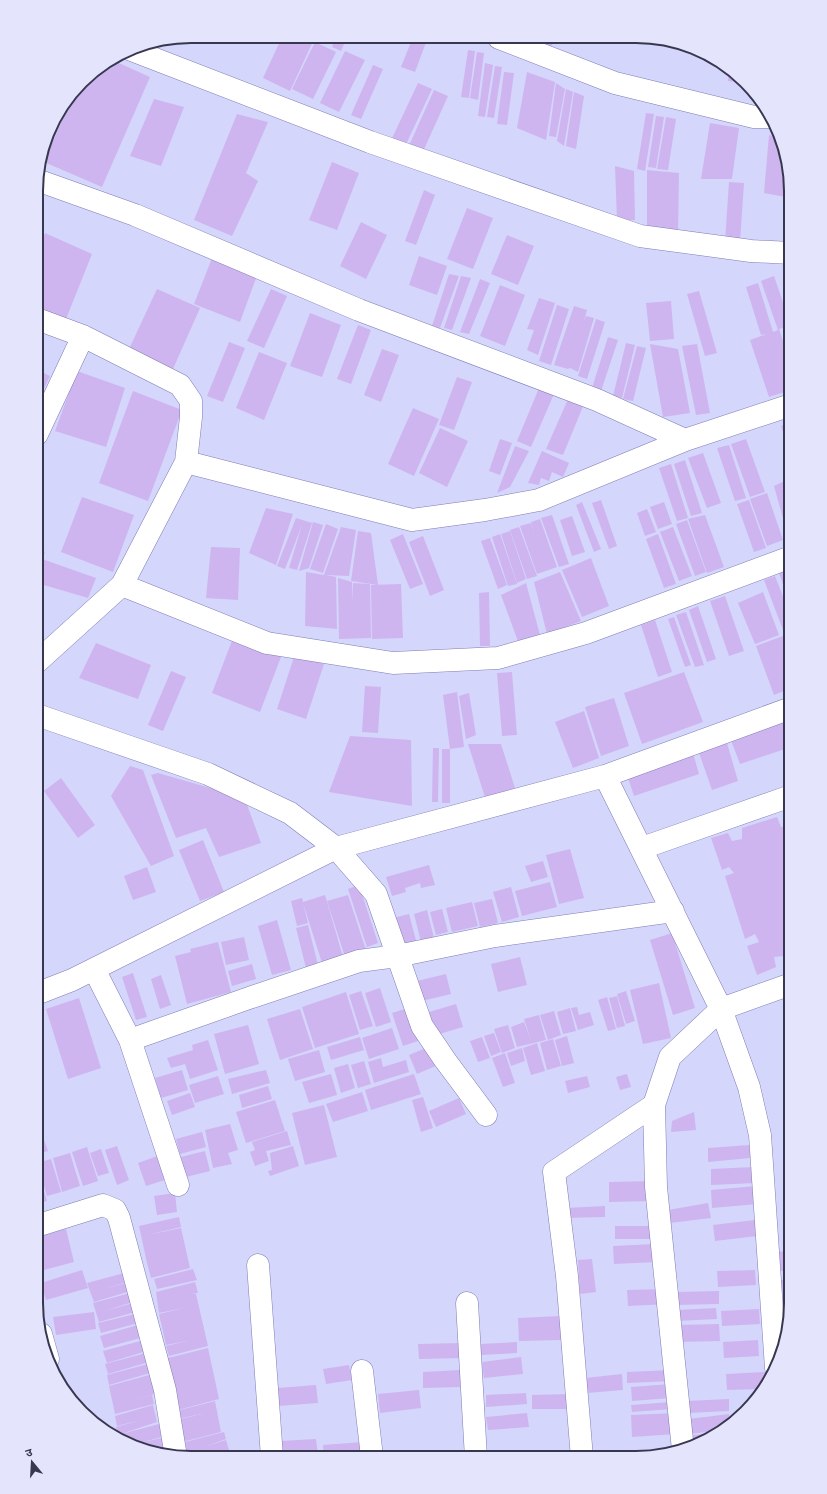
<svg xmlns="http://www.w3.org/2000/svg" width="827" height="1494" viewBox="0 0 827 1494" font-family="Literata,'Noto Sans Devanagari',serif">
<rect width="100%" height="100%" fill="#d5d6fb"/>
<path fill="#ceb5ef" d="M282 37H315L290 91 263 78Z
M336 37H347L341 51 332 47Z
M413 37H428L415 72 401 67Z
M539 38H555L551 47 538 41Z
M315 42 336 52 313 99 292 89Z
M468 50 475 51 469 98 461 97Z
M345 51 365 60 339 112 320 103Z
M477 52 484 53 478 100 470 98Z
M112 60 150 77 102 187 44 162 73 95 89 75Z
M485 63 493 65 485 117 478 116Z
M373 65 383 69 361 119 351 115Z
M495 66 502 67 494 118 487 117Z
M729 68 738 74 746 83 728 81Z
M504 72 514 73 507 125 497 124Z
M527 72 555 82 546 140 517 128Z
M418 83 432 89 400 157 386 151Z
M556 83 565 89 556 137 549 136Z
M566 89 573 92 564 146 557 141Z
M434 90 448 96 417 165 403 159Z
M574 92 584 96 576 149 566 146Z
M154 99 184 107 161 166 130 156Z
M646 113 654 114 645 171 637 169Z
M237 114 268 122 246 173 258 181 232 236 194 220Z
M656 116 664 117 656 168 648 167Z
M666 117 676 119 668 170 657 169Z
M710 123 739 128 732 179H701Z
M769 135 781 138 783 141 791 198 764 193Z
M332 162 359 173 337 230 309 220Z
M615 166 634 171 635 220 617 221Z
M647 170 679 173 678 234 647 229Z
M729 182 744 183 740 242 725 241Z
M424 190 435 195 416 245 405 241Z
M467 208 493 218 473 269 447 259Z
M361 222 387 235 366 279 340 266Z
M45 233 92 254 66 319 37 309V254Z
M507 235 534 246 518 285 491 274Z
M214 253 259 270 240 322 194 304Z
M419 256 447 266 437 295 409 285Z
M449 274 459 276 440 328 432 326Z
M461 276 471 278 452 330 444 328Z
M774 276 791 326 779 329 791 365V390L769 397 750 340 767 334 761 335 746 287 758 283 773 332 778 330 761 281Z
M480 279 490 283 469 334 460 332Z
M500 285 525 295 505 346 480 336Z
M157 289 200 308 173 369 129 349Z
M271 289 287 296 264 348 247 341Z
M699 291 717 353 705 356 687 294Z
M539 298 555 303 538 355 527 350 534 330 527 329Z
M671 301 674 339 650 341 646 303Z
M557 305 569 309 551 365 539 361Z
M574 306 587 310 584 321 586 316 594 318 578 372 570 368 568 369 554 365Z
M310 313 341 325 322 377 290 366Z
M596 319 605 322 587 379 578 376Z
M358 325 371 330 351 384 337 379Z
M791 329V356L783 332Z
M608 337 618 340 601 391 592 388Z
M229 342 245 348 223 402 207 396Z
M626 343 635 345 622 398 613 396Z
M650 344 678 349 690 413 663 417Z
M697 344 710 413 696 415 682 346Z
M637 346 646 348 633 401 623 399Z
M382 349 399 355 381 402 364 395Z
M259 352 287 363 264 420 236 408Z
M37 370 50 376 42 393 37 391Z
M77 371 125 388 106 447 55 431Z
M457 377 472 382 454 430 439 425Z
M539 388 554 394 531 447 517 441Z
M133 391 182 410 148 501 99 483Z
M569 397 584 404 563 455 546 449Z
M413 408 439 419 414 476 388 464Z
M789 423 791 428V455L781 426Z
M440 428 468 441 447 487 419 473Z
M500 439 512 443 500 475 489 471Z
M746 439 765 492 750 497 731 444Z
M729 445 746 498 735 501 717 448Z
M515 446 529 451 510 487 497 493Z
M542 451 569 463 563 477 552 472 549 481 541 478 539 485 528 483Z
M703 453 721 503 707 508 688 458Z
M685 460 702 513 691 516 674 464Z
M671 464 688 518 677 521 659 468Z
M791 478V527L786 529 774 486Z
M767 493 783 540 767 546 750 499Z
M82 497 134 515 113 572 61 552Z
M601 500 617 546 609 549 592 503Z
M749 500 766 548 754 552 737 504Z
M582 502 601 549 594 552 576 505Z
M664 502 672 524 658 529 650 507Z
M266 508 293 514 276 565 249 553Z
M647 509 656 532 645 536 637 513Z
M552 515 569 564 559 567 541 518Z
M705 515 724 567 707 573 688 519Z
M572 516 585 552 572 556 560 520Z
M296 518 312 523 297 570 289 568 302 525 285 569 277 566Z
M540 519 557 567 537 574 520 526 531 523 535 535 531 522Z
M687 520 706 572 695 576 676 524Z
M313 522 323 525 309 568 299 571Z
M326 524 338 529 323 573 310 569Z
M341 527 356 530 349 576 326 575 336 577 337 629 305 626 306 572 324 575Z
M519 527 537 576 527 579 510 530Z
M673 527 692 576 679 581 660 532Z
M358 531 371 533 378 585 351 581Z
M510 531 526 579 517 583 501 534Z
M403 534 423 584 410 589 390 540Z
M500 534 517 584 508 586 492 537Z
M658 534 676 584 664 588 646 539Z
M423 536 444 590 430 596 409 542Z
M490 538 507 585 498 589 481 541Z
M211 547 240 548 238 600 206 598Z
M37 549 45 552 42 559 96 578 88 598 37 583Z
M591 558 609 606 582 617 562 570Z
M791 569V607L779 573Z
M560 572 581 621 547 634 534 582Z
M775 576 791 617V628L783 630 764 580Z
M338 578 352 582V602L353 583 370 584 371 638 339 639Z
M526 583 540 635 519 644 501 595Z
M401 584 403 638 372 639 371 585Z
M489 592 490 646H480L479 593Z
M763 592 779 635 755 644 738 603Z
M725 596 744 651 729 656 710 601Z
M698 606 716 659 707 662 689 610Z
M686 612 704 665 695 667 676 615Z
M674 617 691 665 685 667 668 619Z
M655 620 672 672 658 677 641 625Z
M791 633V688L774 695 756 646Z
M233 638 281 657 260 712 212 693Z
M96 643 151 665 138 699 79 678Z
M295 654 324 664 306 719 277 709Z
M171 671 186 677 163 731 148 725Z
M512 672 517 735 502 736 497 673Z
M684 672 703 722 642 744 624 693Z
M365 686 381 687 378 733 362 732Z
M457 692 464 747 450 749 443 695Z
M469 693 476 735 466 739 459 696Z
M614 698 629 746 601 756 585 707Z
M584 711 599 758 573 768 555 722Z
M789 720 791 725V747L740 764 731 740Z
M350 736 411 740 412 806 329 792Z
M727 743 738 781 712 790 698 750Z
M468 744H501L515 788 485 797Z
M433 748H439L438 802H432Z
M442 749H450V803H442Z
M693 753 699 774 634 796 627 775Z
M130 766 143 770 174 856 151 866 111 796Z
M158 773 231 794 242 791 261 843 219 857 206 828 176 838 151 775Z
M61 778 95 825 78 838 44 791Z
M791 813V964L787 965 784 956 774 957 776 967 757 975 747 946 759 942 755 934 745 939 725 876 734 873 729 867 722 870 711 838 728 833 732 841 742 839V828L777 817 781 827 788 825 786 815Z
M203 840 224 892 200 901 179 850Z
M570 849 584 898 559 904 546 855Z
M543 861 548 877 531 882 525 866Z
M429 865 435 885 421 888 420 883 405 888 406 892 392 896 386 877Z
M147 867 156 892 133 900 124 876Z
M550 882 557 907 522 916 515 891Z
M359 885 378 943 367 947 348 889Z
M511 887 519 917 502 922 493 892Z
M325 895 343 957 322 963 303 903 308 923 297 926 291 901 302 898 303 902Z
M348 895 366 950 345 957 327 901Z
M492 899 498 923 480 927 474 903Z
M472 902 478 926 452 932 446 908Z
M442 909 448 932 436 935 430 912Z
M427 910 434 938 421 942 414 914Z
M409 914 417 944 401 947 393 918Z
M277 920 291 970 272 975 258 926Z
M308 925 318 965 306 968 296 928Z
M672 933 695 1008 673 1015 650 940Z
M244 937 249 960 226 965 221 942Z
M218 942 231 992 187 1004 175 956 191 952 190 949Z
M520 957 527 985 498 992 491 964Z
M252 964 256 979 232 986 228 971Z
M133 973 147 1017 136 1020 122 977Z
M446 974 451 994 422 1001 417 981Z
M161 975 171 1005 160 1009 151 979Z
M659 983 671 1038 643 1044 630 990Z
M380 988 391 1022 376 1027 365 993Z
M361 991 373 1026 360 1030 349 995Z
M626 991 635 1021 626 1024 617 994Z
M346 992 359 1034 315 1048 302 1007Z
M617 996 625 1026 617 1028 609 998Z
M607 997 616 1029 608 1031 598 1000Z
M79 998 101 1068 68 1079 46 1009Z
M456 1004 463 1027 436 1035 429 1012Z
M411 1007 421 1040 403 1046 392 1013Z
M577 1007 579 1015 590 1012 594 1025 578 1030 571 1008Z
M570 1008 576 1031 563 1034 557 1012Z
M300 1009 313 1049 280 1060 267 1019Z
M554 1011 561 1035 548 1040 540 1015Z
M539 1015 546 1040 517 1047 511 1027 524 1022 531 1040 524 1019Z
M248 1025 259 1064 225 1074 214 1034Z
M508 1025 515 1048 502 1053 494 1029Z
M392 1028 399 1049 369 1059 362 1038Z
M494 1033 501 1052 491 1056 484 1036Z
M567 1036 574 1063 562 1066 555 1040Z
M360 1037 364 1050 331 1060 327 1047Z
M482 1037 490 1058 478 1062 470 1041Z
M553 1039 561 1066 547 1070 540 1043Z
M208 1040 218 1070 190 1079 185 1064 171 1068 167 1058 193 1050 192 1045Z
M537 1043 545 1071 531 1075 523 1048Z
M433 1045 440 1064 417 1074 409 1055Z
M522 1048 525 1061 511 1066 507 1053Z
M319 1050 325 1072 295 1081 288 1059Z
M505 1053 515 1083 503 1087 492 1058Z
M381 1058 383 1067 406 1060 409 1072 374 1083 368 1062Z
M364 1061 371 1084 358 1088 351 1065Z
M348 1064 355 1088 341 1093 334 1068Z
M36 1068 43 1088 36 1091Z
M182 1070 188 1090 161 1098 155 1078Z
M266 1070 270 1083 232 1094 228 1079Z
M331 1074 337 1095 309 1103 302 1082Z
M414 1074 421 1094 371 1110 365 1090Z
M627 1074 631 1087 620 1090 616 1077Z
M218 1076 224 1094 195 1103 189 1085Z
M587 1076 590 1087 568 1093 565 1081Z
M268 1086 272 1099 242 1108 239 1095Z
M362 1092 368 1111 333 1122 326 1104Z
M190 1093 195 1107 172 1115 167 1101Z
M423 1097 433 1128 421 1132 412 1100Z
M459 1098 466 1114 436 1127 429 1111Z
M275 1100 285 1131 246 1143 236 1112Z
M324 1105 337 1157 305 1165 292 1113Z
M694 1112 696 1130 671 1132 672 1121Z
M230 1124 238 1150 228 1153 232 1164 213 1168 205 1130Z
M287 1131 291 1145 266 1151 269 1161 255 1166 250 1152 255 1150 252 1142Z
M202 1132 206 1147 180 1154 176 1139Z
M42 1134 48 1151 36 1155V1136Z
M749 1145 750 1158 708 1162V1148Z
M117 1146 129 1180 117 1185 105 1150Z
M293 1146 299 1166 270 1176 268 1171 272 1170 270 1153Z
M87 1147 98 1181 83 1186 72 1152Z
M101 1149 109 1173 98 1176 90 1153Z
M205 1151 210 1171 186 1177 181 1157Z
M70 1153 80 1186 62 1192 53 1158Z
M163 1154 171 1178 146 1186 138 1163Z
M51 1159 61 1192 47 1196 37 1163Z
M36 1164 47 1201 36 1204Z
M754 1167 755 1183 711 1185V1169Z
M653 1181V1201L609 1202V1182Z
M756 1186 758 1204 712 1208 711 1190Z
M175 1193 177 1212 157 1215 154 1196Z
M708 1203 711 1218 670 1223 668 1210Z
M605 1206V1217L565 1218V1208Z
M179 1217 181 1227 147 1235 181 1228 190 1268 151 1278 147 1263 172 1257 147 1263 139 1226Z
M755 1220 757 1236 715 1241 713 1225Z
M615 1226H655V1239H615Z
M66 1229 74 1262 40 1271 36 1256V1237Z
M655 1244 656 1262 614 1264 613 1246Z
M791 1250V1270L781 1271 779 1252Z
M592 1259 596 1292 580 1294 578 1260Z
M193 1269 197 1280 157 1289 154 1279Z
M82 1270 88 1288 46 1300 41 1283Z
M755 1270 756 1285 718 1287 717 1271Z
M128 1272 130 1281 101 1290 132 1281 134 1290 94 1302 87 1283Z
M791 1279V1295L783 1296 780 1280Z
M195 1282 198 1293 192 1294H196L208 1346 169 1356 166 1346 187 1341 166 1345 159 1314 184 1308 159 1313 156 1292Z
M668 1289 669 1304 628 1306 627 1290Z
M719 1291V1304L676 1305V1292Z
M134 1292 136 1301 104 1311 137 1302 139 1311 99 1322 93 1303Z
M716 1308 717 1319 677 1321V1310Z
M759 1309 760 1324 722 1326 721 1311Z
M94 1312 96 1329 56 1335 53 1317Z
M139 1313 142 1322 101 1333 98 1323Z
M561 1316V1340L519 1341 518 1318Z
M141 1324 144 1337 104 1348 100 1336Z
M719 1324 720 1341 678 1342V1325Z
M144 1340 147 1351 107 1363 103 1351Z
M758 1340 759 1356 724 1358 723 1342Z
M517 1342V1353L481 1355 480 1344Z
M461 1343 462 1358 419 1359 418 1344Z
M208 1348 219 1399 178 1410 168 1358Z
M146 1353 149 1362 108 1374 105 1364Z
M521 1357 523 1374 484 1378 482 1362Z
M148 1364 150 1373 109 1385 107 1375Z
M349 1365 352 1380 326 1384 323 1369Z
M460 1370V1387L423 1388V1372Z
M672 1370V1381L627 1383V1372Z
M765 1372 766 1385 764 1389 727 1390 726 1374Z
M622 1374 623 1390 587 1393 585 1378Z
M149 1375 155 1394 122 1403 152 1395 154 1404 115 1414 109 1386Z
M671 1384V1398L632 1401 631 1387Z
M316 1385 318 1403 278 1406 277 1388Z
M419 1390 421 1408 380 1413 378 1394Z
M526 1393 527 1404 486 1407V1395Z
M569 1394V1409H532V1395Z
M729 1399V1411L688 1413 687 1401Z
M215 1401 221 1432 182 1442 177 1420 206 1413 178 1419 176 1411Z
M671 1402 672 1409 632 1412 631 1405Z
M153 1405 157 1422 121 1434 159 1424 162 1437 139 1443 162 1438 167 1456 132 1446 119 1439 116 1427 141 1420 117 1426 115 1416Z
M527 1413 529 1427 488 1430 486 1417Z
M676 1413 677 1434 632 1437 631 1415Z
M729 1414 730 1426 722 1430 690 1434 689 1419Z
M224 1432 226 1439 204 1447 226 1440 229 1450 203 1457H188L185 1442Z
M717 1433 693 1446 692 1435Z
M316 1439 318 1457H282L281 1441Z
M363 1442 364 1457H324L323 1445Z
M227 1452 229 1457H210V1456Z
M631 1454V1458H591V1455Z"/>
<g fill="none" stroke-linecap="round" stroke-linejoin="round">
<g stroke="#7e7db5" stroke-width="23">
<path id="minor" d="M499 38 615 83 754 117H771
M129 49 370 142 640 236 751 251 791 253
M37 180 135 215 359 310 597 400 685 440
M37 319 83 336 180 385 191 401V417L186 462 412 520 485 510 539 500 685 440 791 405
M37 434 83 336
M122 585 267 643 393 663 498 658 586 633 791 557
M37 662 122 585 186 462
M37 715 208 774 290 813 336 848 376 894 422 1026 445 1060 486 1115
M605 776 791 708
M642 848 791 796
M94 969 130 1040 178 1185
M36 994 72 980 336 848 605 776 721 1009 791 984
M130 1040 249 998 359 961 397 956 495 936 673 911
M36 1226 103 1205 115 1210 119 1218 165 1390 176 1457
M258 1265 272 1457
M467 1303 476 1458
M41 1334 48 1359
M362 1371 372 1457
M683 1450 656 1187 654 1105 670 1057 721 1009 749 1087 760 1135 776 1368
M582 1458 567 1276 554 1172 654 1105"/>
</g>
<use href="#minor" stroke="#fff" stroke-width="22"/>
</g>
<path d="M0 0H827V1494H0ZM191 43H636A148 148 0 0 1 784 191V1303A148 148 0 0 1 636 1451H191A148 148 0 0 1 43 1303V191A148 148 0 0 1 191 43Z" fill="#e4e4fd" fill-rule="evenodd"/>
<path fill="none" stroke="#373750" stroke-width="2" d="M191 43H636A148 148 0 0 1 784 191V1303A148 148 0 0 1 636 1451H191A148 148 0 0 1 43 1303V191A148 148 0 0 1 191 43Z"/>
<g transform="translate(32 1462) rotate(342)" stroke="#e4e4fd" stroke-width="3" paint-order="stroke">
<path d="M0-3L7 15L0 10L-7 15Z" fill="#373750"/>
<text y="-6" font-size="11" font-weight="bold" text-anchor="middle" fill="#373750">उ</text>
</g>
</svg>
